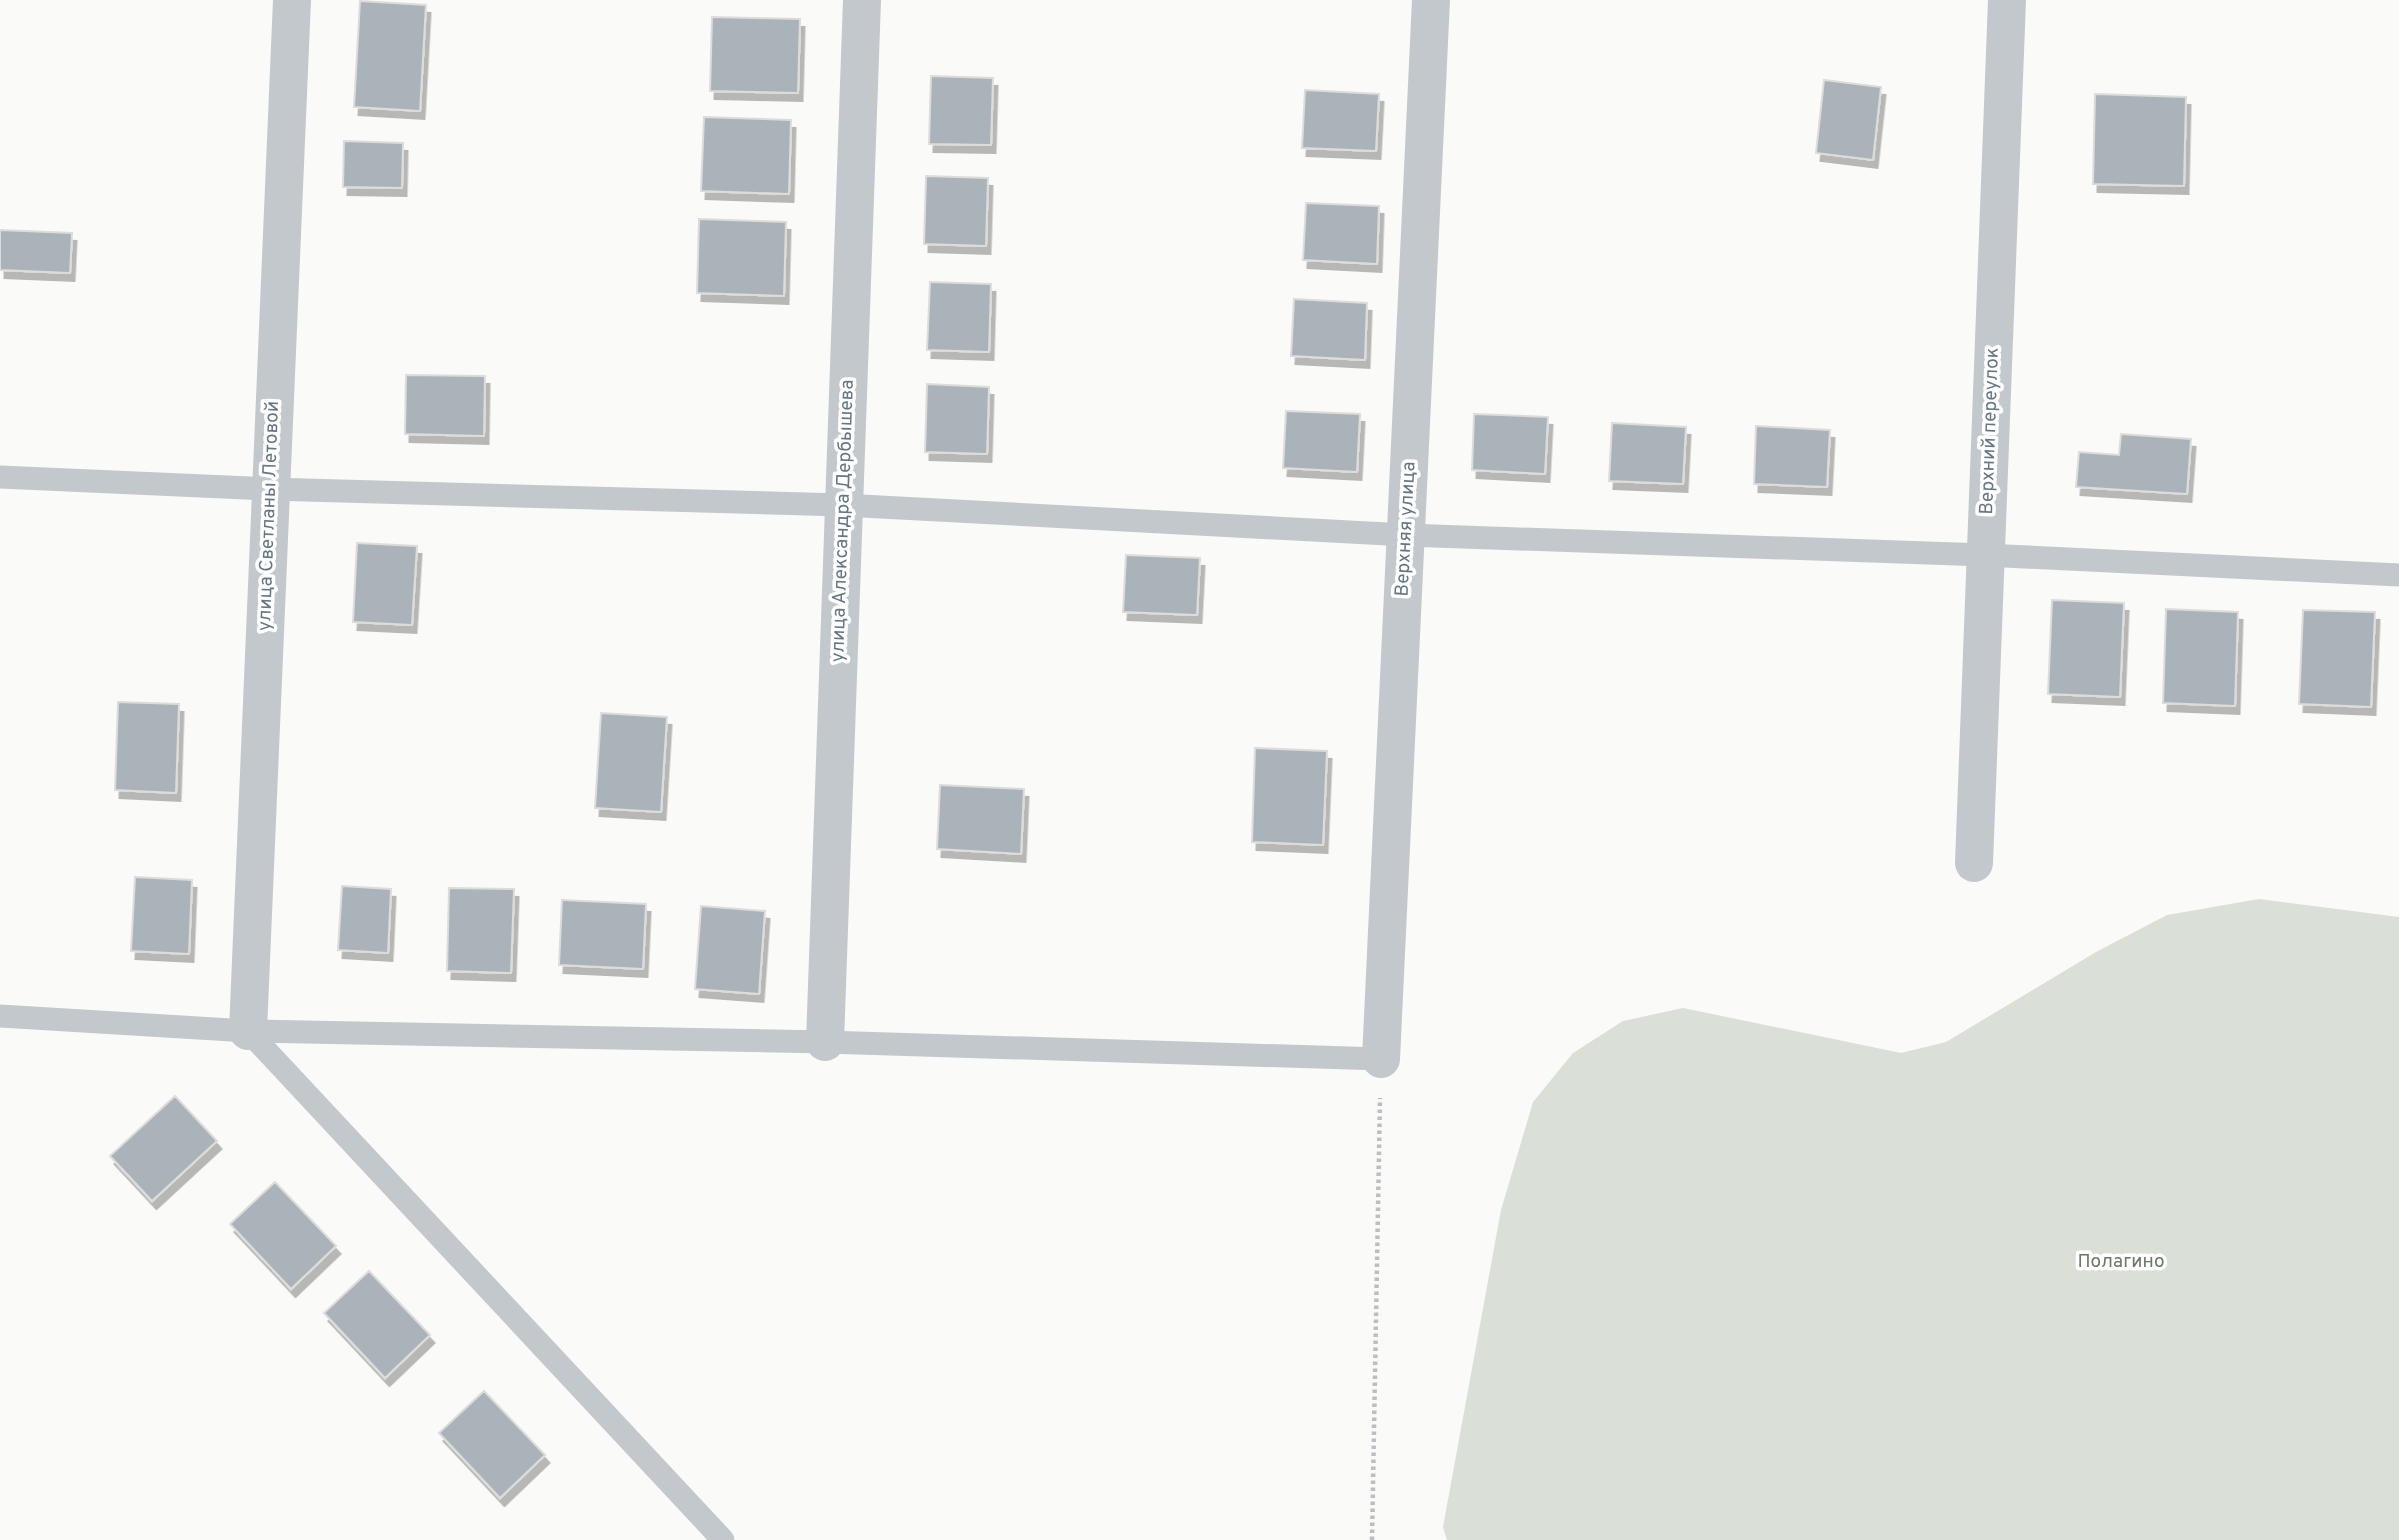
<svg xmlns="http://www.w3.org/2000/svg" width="2399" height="1540" viewBox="0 0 2399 1540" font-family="Overpass,sans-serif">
<defs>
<filter id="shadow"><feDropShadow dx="4.5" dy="8" stdDeviation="0" flood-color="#0004"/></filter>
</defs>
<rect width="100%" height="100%" fill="#fafaf8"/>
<path fill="#dadfd7" d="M2259 899 2399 917V1540H1447L1443 1527 1501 1210 1533 1102 1573 1053 1623 1021 1683 1008 1901 1053 1946 1042 2096 952 2167 915Z"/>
<path fill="#aab3b9" stroke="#dcdcda" stroke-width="2" filter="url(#shadow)" d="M360 1 426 5 420 111 354 107Z
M712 17 800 19 798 93 710 91Z
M931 76 993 78 991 145 929 144Z
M1824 80 1881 87 1873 160 1816 153Z
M1305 90 1379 94 1376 151 1302 148Z
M2095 94 2186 97 2184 186 2093 184Z
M704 117 791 120 789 194 701 191Z
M344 141 403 143 402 188 343 187Z
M926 176 988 178 986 246 924 244Z
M1306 203 1379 206 1377 264 1303 260Z
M699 219 786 222 784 296 697 293Z
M0 230 72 233 70 273 0 270Z
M930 282 991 284 989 352 927 350Z
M1294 299 1367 303 1365 360 1291 356Z
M406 375 485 376 484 436 405 434Z
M927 384 989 387 987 454 925 452Z
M1286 411 1360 414 1357 472 1283 468Z
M1474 414 1548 417 1545 474 1472 470Z
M1612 423 1686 427 1683 484 1609 481Z
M1756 426 1830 430 1827 487 1754 484Z
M2121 434 2191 439 2187 494 2076 487 2079 452 2119 455Z
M357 543 417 546 412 625 353 622Z
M1126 555 1200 558 1197 615 1123 612Z
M2052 600 2124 603 2120 697 2048 694Z
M2166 609 2238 612 2235 706 2163 703Z
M2303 610 2375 612 2371 707 2299 704Z
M118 702 179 704 176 793 115 790Z
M601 713 667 717 661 812 595 808Z
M1255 748 1327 751 1323 845 1252 842Z
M940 785 1024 789 1021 854 937 849Z
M135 877 192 880 189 954 131 951Z
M342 886 391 889 388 953 338 950Z
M449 888 514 889 511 973 447 971Z
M562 900 646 904 643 969 559 965Z
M701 906 765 911 759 994 695 989Z
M175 1096 217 1141 152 1201 110 1156Z
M275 1182 336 1246 291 1289 230 1224Z
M369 1271 430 1335 385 1378 324 1313Z
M484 1391 545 1455 500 1498 439 1433Z"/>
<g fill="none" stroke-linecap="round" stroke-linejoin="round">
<path stroke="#bbbfc2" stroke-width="4.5" stroke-dasharray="3.5 3.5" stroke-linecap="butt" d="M1372 1540 1380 1098"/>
<path stroke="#c3c8cc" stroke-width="23" d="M0 477 270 489 843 505 1406 535 1985 555 2399 575
M0 1016 248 1031 825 1042 1381 1059
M248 1031 723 1540"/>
<path stroke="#c3c8cc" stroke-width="38" d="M1974 863 2007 0
M248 1031 292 0
M825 1042 862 0
M1381 1059 1431 0"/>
</g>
<g text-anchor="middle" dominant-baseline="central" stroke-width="7" stroke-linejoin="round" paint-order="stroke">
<g font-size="19" fill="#657683" stroke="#fff">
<text transform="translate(1990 431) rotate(-88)">Верхний переулок</text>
<text transform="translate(269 516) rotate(-88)">улица Светланы Летовой</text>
<text transform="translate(843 521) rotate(-88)">улица Александра Дербышева</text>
<text transform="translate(1406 529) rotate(-87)">Верхняя улица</text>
</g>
<g font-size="19" fill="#687a64" stroke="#fff">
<text x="2121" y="1262">Полагино</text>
</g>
</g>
</svg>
